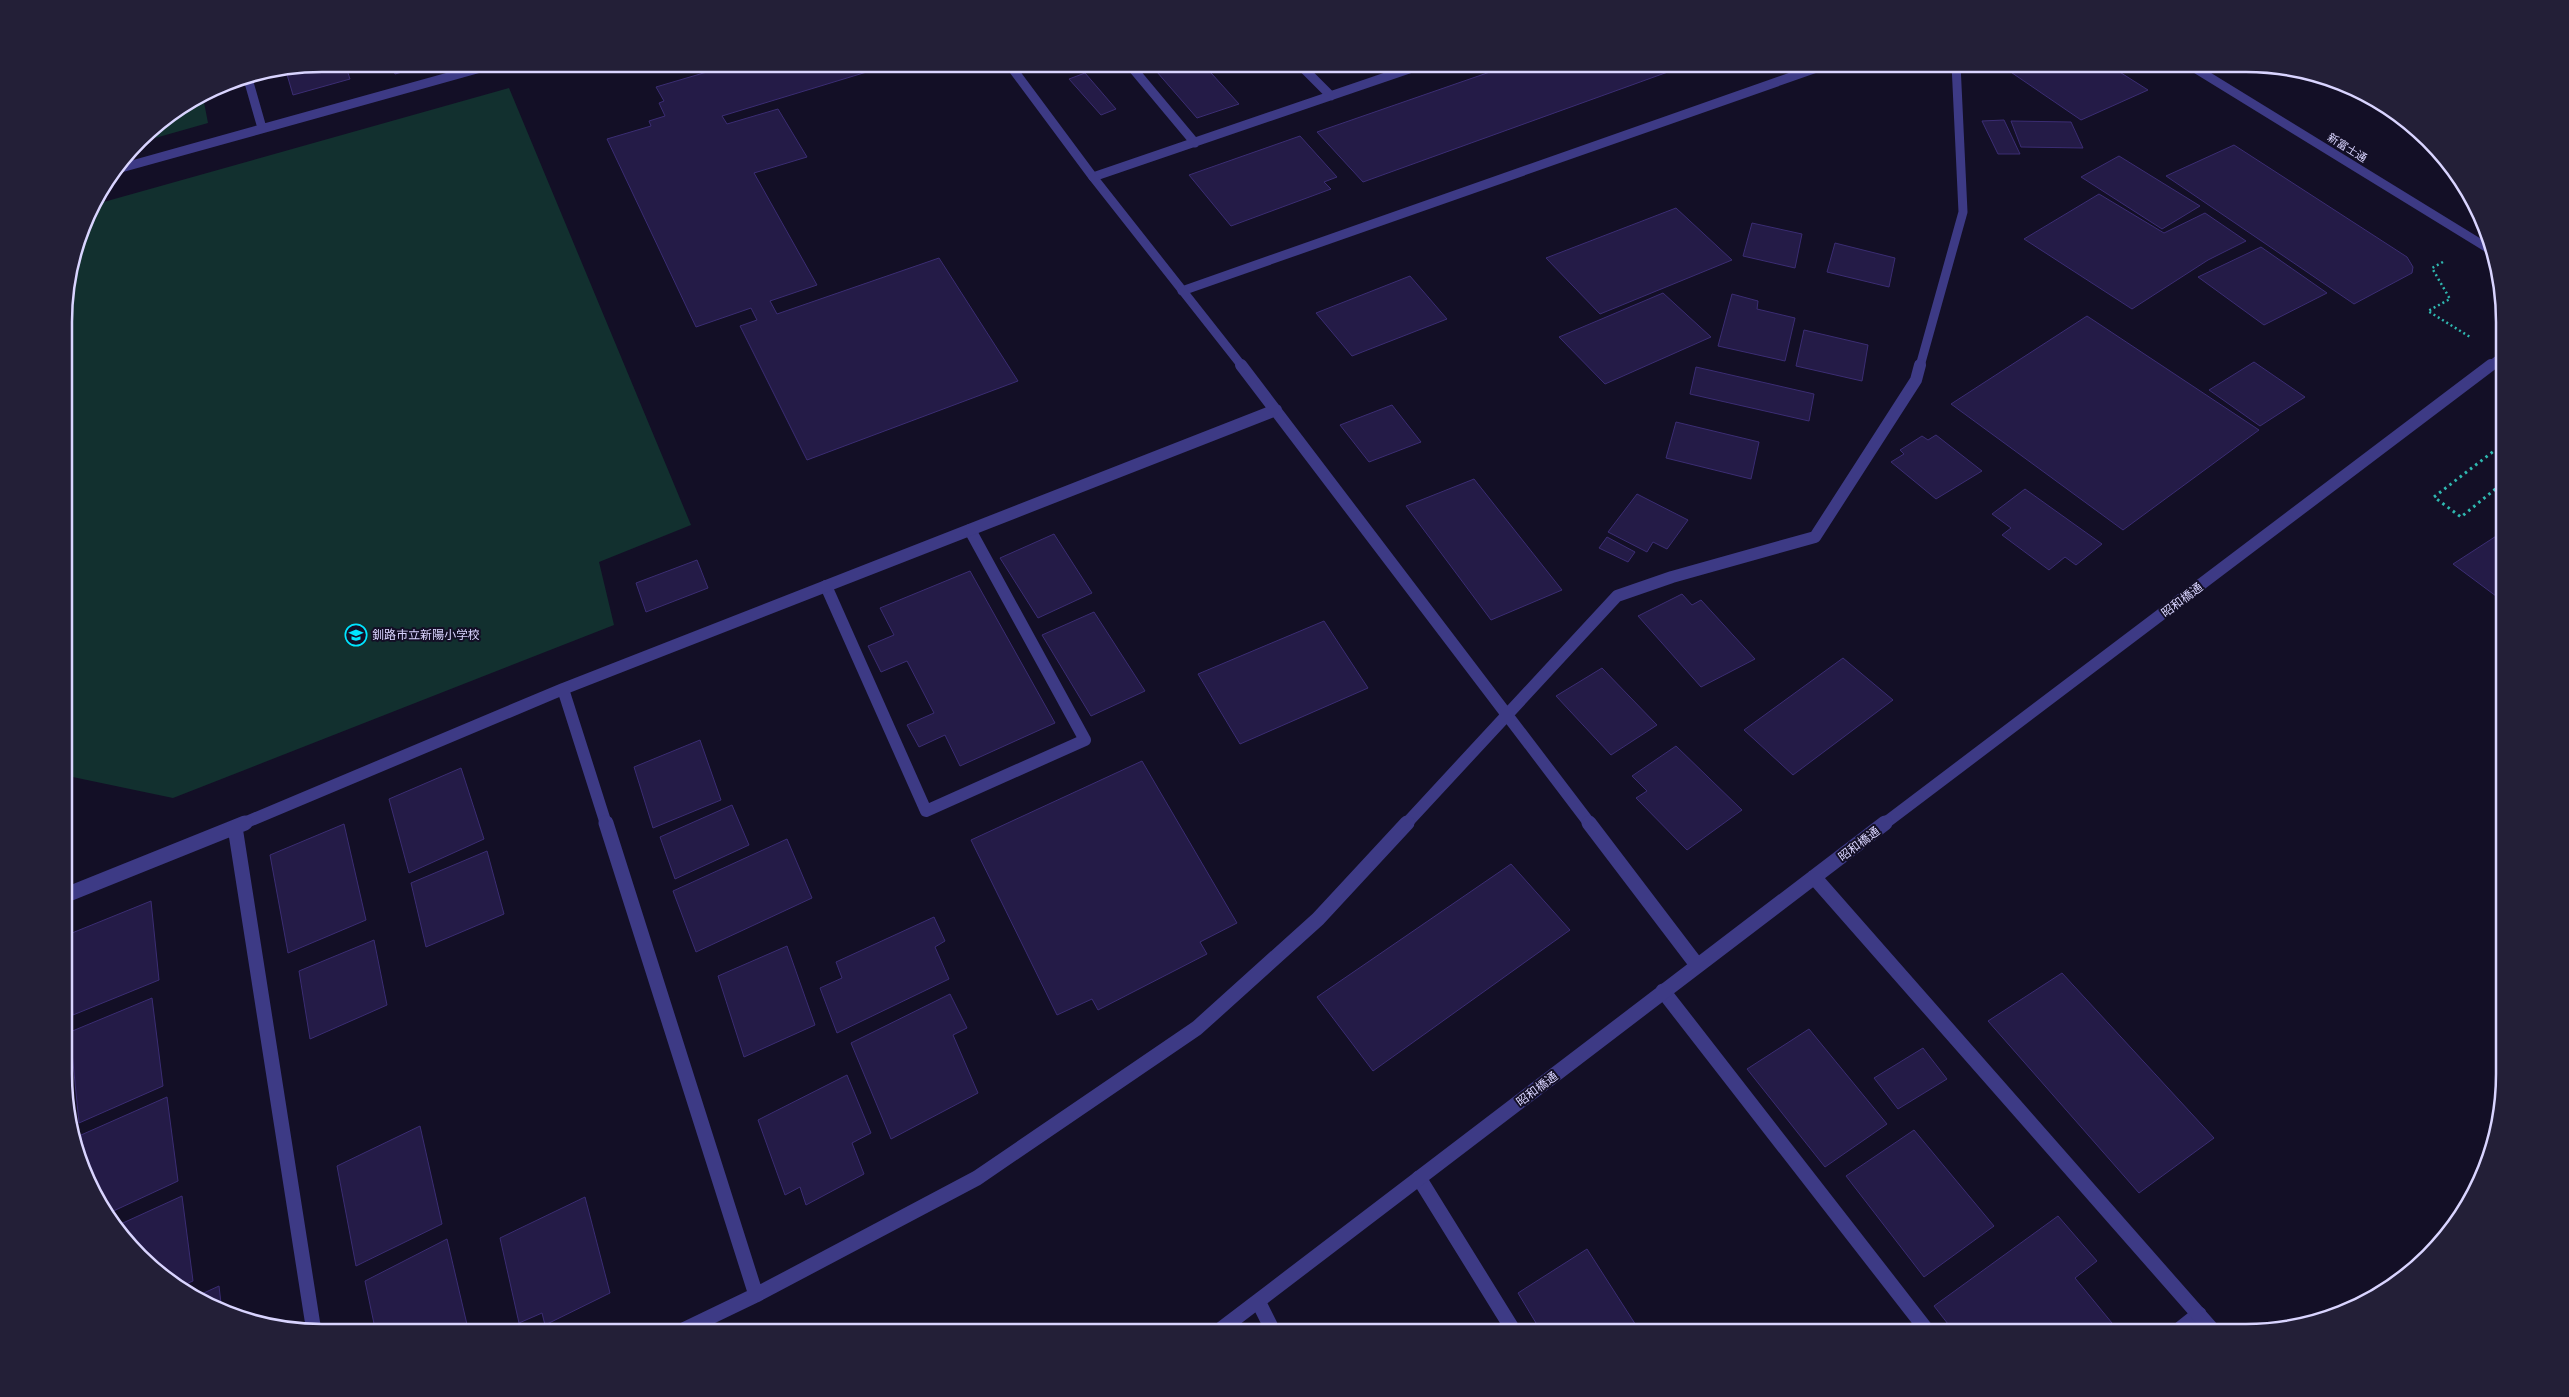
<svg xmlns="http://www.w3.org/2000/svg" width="2569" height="1397" viewBox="0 0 2569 1397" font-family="'Varela Round','Noto Sans JP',sans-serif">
<rect width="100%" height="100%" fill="#130f26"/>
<path fill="#12302f" d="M509 88 691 525 599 562 614 625 173 798 68 776 65 720 64 306 91 208 93 205Z
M203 97 208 123 141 142 152 128Z"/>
<path fill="#241b47" stroke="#3b2d73" d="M323 64H345L350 79 293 95 286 71Z
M391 64H431L395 74Z
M734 64H893L722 116 727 124 778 109 807 157 754 173 817 285 770 301 777 314 939 258 1018 381 807 460 740 326 757 320 751 308 696 327 607 139 651 126 649 121 665 116 659 103 664 101 656 87Z
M1150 64H1203L1239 104 1197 118Z
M1513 64H1690L1363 182 1317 132Z
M1999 64H2107L2148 90 2081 120Z
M1085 73 1116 109 1101 115 1069 79Z
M2004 120 2020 154H1998L1982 121Z
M2011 121 2071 122 2083 148 2021 147Z
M1300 136 1337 177 1324 182 1331 189 1231 226 1189 175Z
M2234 145 2407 257 2413 267 2412 273 2354 304 2166 176Z
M2119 156 2200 206 2162 229 2081 177Z
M2099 194 2164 233 2205 213 2246 241 2208 260 2132 309 2024 239Z
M1676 208 1732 260 1600 314 1546 258Z
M1752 223 1802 234 1795 268 1743 256Z
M1835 243 1895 258 1889 287 1827 272Z
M2261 247 2327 293 2264 325 2198 277Z
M1410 276 1447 319 1352 356 1316 313Z
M1663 293 1711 337 1605 384 1559 337Z
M1732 294 1758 301 1757 309 1795 318 1785 361 1718 346Z
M2087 316 2259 430 2123 530 1951 404Z
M1804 330 1868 345 1862 381 1796 366Z
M2254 362 2305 397 2260 426 2209 390Z
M1696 367 1814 394 1809 421 1690 394Z
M1392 405 1421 442 1369 462 1340 425Z
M1676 422 1759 442 1751 479 1666 458Z
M1936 435 1982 471 1936 499 1891 462 1904 454 1900 450 1922 436 1928 440Z
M1474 479 1562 590 1491 620 1406 506Z
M2025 489 2102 544 2076 565 2065 557 2049 570 2002 535 2011 528 1992 514Z
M1637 494 1688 520 1667 549 1653 542 1647 552 1608 532Z
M2504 531V602L2453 564Z
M1054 534 1092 593 1038 618 1000 558Z
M1607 537 1635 552 1628 562 1599 548Z
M697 560 708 588 646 612 636 583Z
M970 571 1055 723 960 766 945 735 919 747 907 725 934 713 907 661 881 672 868 646 894 635 880 608Z
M1682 594 1692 605 1701 600 1755 659 1701 687 1638 616Z
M1094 612 1145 691 1091 716 1042 635Z
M1324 621 1368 688 1240 744 1198 674Z
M1843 658 1893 700 1793 775 1744 730Z
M1602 668 1657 725 1611 755 1556 696Z
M700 740 721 800 653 828 634 767Z
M1676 746 1742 810 1687 850 1636 798 1647 791 1632 776Z
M1142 761 1237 923 1200 942 1207 954 1098 1010 1092 999 1057 1015 971 840Z
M461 768 484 839 409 873 389 799Z
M732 805 749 845 675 879 660 837Z
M344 824 366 920 288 953 270 855Z
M787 839 812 898 696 952 673 891Z
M487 851 504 914 426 947 411 883Z
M1511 864 1570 930 1373 1071 1317 997Z
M151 901 159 980 73 1015 67 935Z
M934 917 945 941 935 947 949 979 837 1033 820 988 842 978 836 962Z
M374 940 387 1005 310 1039 299 971Z
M787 946 815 1025 744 1057 718 976Z
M2062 973 2214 1138 2139 1193 1988 1021Z
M950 994 967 1028 953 1035 978 1093 891 1139 851 1043Z
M152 998 163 1086 79 1123 70 1032Z
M1809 1029 1887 1124 1825 1167 1747 1069Z
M1923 1048 1947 1079 1898 1109 1874 1078Z
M847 1075 871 1133 852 1143 864 1174 806 1205 800 1187 785 1195 758 1120Z
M167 1097 178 1181 107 1214 84 1174 81 1135Z
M420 1126 442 1224 356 1266 337 1166Z
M1914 1130 1994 1226 1924 1277 1846 1176Z
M182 1196 193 1281 179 1287 152 1269 114 1227Z
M585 1197 610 1293 545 1325 542 1313 519 1323 500 1238Z
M2058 1216 2097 1261 2075 1278 2112 1323 2100 1333H1955L1934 1306Z
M447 1239 469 1333H376L365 1281Z
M1587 1249 1641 1333H1542L1518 1293Z
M219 1286 222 1312 195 1297Z"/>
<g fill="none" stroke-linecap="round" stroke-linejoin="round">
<path stroke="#2fb8b0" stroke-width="2.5" stroke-dasharray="2 3" stroke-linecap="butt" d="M2443 262 2432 268 2450 299 2428 311 2470 337"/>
<path stroke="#2fb8b0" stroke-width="3" stroke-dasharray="2.5 4" stroke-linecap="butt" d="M2503 444 2434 497 2461 517 2504 482"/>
<path stroke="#3d3a85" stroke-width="9" d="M1129 64 1195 143
M1299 64 1331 96
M1093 177 1415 67 1411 64
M1182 291 1828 64"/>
<path stroke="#3d3a85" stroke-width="12" d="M826 586 926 811 1085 740 970 530"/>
<path stroke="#3d3a85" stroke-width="15" d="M1663 991 1929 1333
M1419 1178 1515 1333
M2175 1333 2199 1314"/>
<path stroke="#3d3a85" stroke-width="9" d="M1009 64 1093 177 1242 366
M248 79 262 128
M121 168 495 64
M1920 366 1963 212 1956 64
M2490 366 2503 356"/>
<path stroke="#3d3a85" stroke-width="12" d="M1241 365 1590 824
M563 689 606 824
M242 824 563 689 1276 410
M1406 824 1617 596 1672 577 1815 537 1916 380 1920 365
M1884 824 2491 365"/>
<path stroke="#3d3a85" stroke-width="15" d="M606 823 756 1295
M1589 823 1697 965
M235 827 314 1332
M1814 877 2215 1333
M66 895 245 823
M1258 1301 1274 1333
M677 1333 756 1295 977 1178 1197 1028 1318 919 1407 823
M1216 1333 1885 823"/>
<path stroke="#3d3a85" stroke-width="9" d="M2188 64 2494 252"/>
</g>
<defs>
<g id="school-ring" transform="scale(1.125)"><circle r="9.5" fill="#130f26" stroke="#00e5ff" stroke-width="1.5"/><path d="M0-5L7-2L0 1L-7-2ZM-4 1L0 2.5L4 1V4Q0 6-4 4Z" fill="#00e5ff"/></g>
</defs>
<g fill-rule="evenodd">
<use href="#school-ring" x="356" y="635"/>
</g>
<g text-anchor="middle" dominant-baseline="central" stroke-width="4" stroke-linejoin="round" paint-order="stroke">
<g font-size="11" fill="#d9d4ff" stroke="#130f26">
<text transform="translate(2347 148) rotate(32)">新富士通</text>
</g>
<g font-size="12" fill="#d9d4ff" stroke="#130f26">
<text transform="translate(2182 600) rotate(-37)">昭和橋通</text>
<text transform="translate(1859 844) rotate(-37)">昭和橋通</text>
<text transform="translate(1537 1089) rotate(-37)">昭和橋通</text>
</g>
<g font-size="12" fill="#d9d4ff" stroke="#130f26" text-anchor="start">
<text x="372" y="635">釧路市立新陽小学校</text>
</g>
</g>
<path d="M0 0H2569V1397H0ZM322 72H2246A250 250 0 0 1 2496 322V1074A250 250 0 0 1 2246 1324H322A250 250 0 0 1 72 1074V322A250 250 0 0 1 322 72Z" fill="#231f37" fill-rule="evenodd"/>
<path fill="none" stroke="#d9d4ff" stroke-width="2.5" d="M322 72H2246A250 250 0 0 1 2496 322V1074A250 250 0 0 1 2246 1324H322A250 250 0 0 1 72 1074V322A250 250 0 0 1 322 72Z"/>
</svg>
